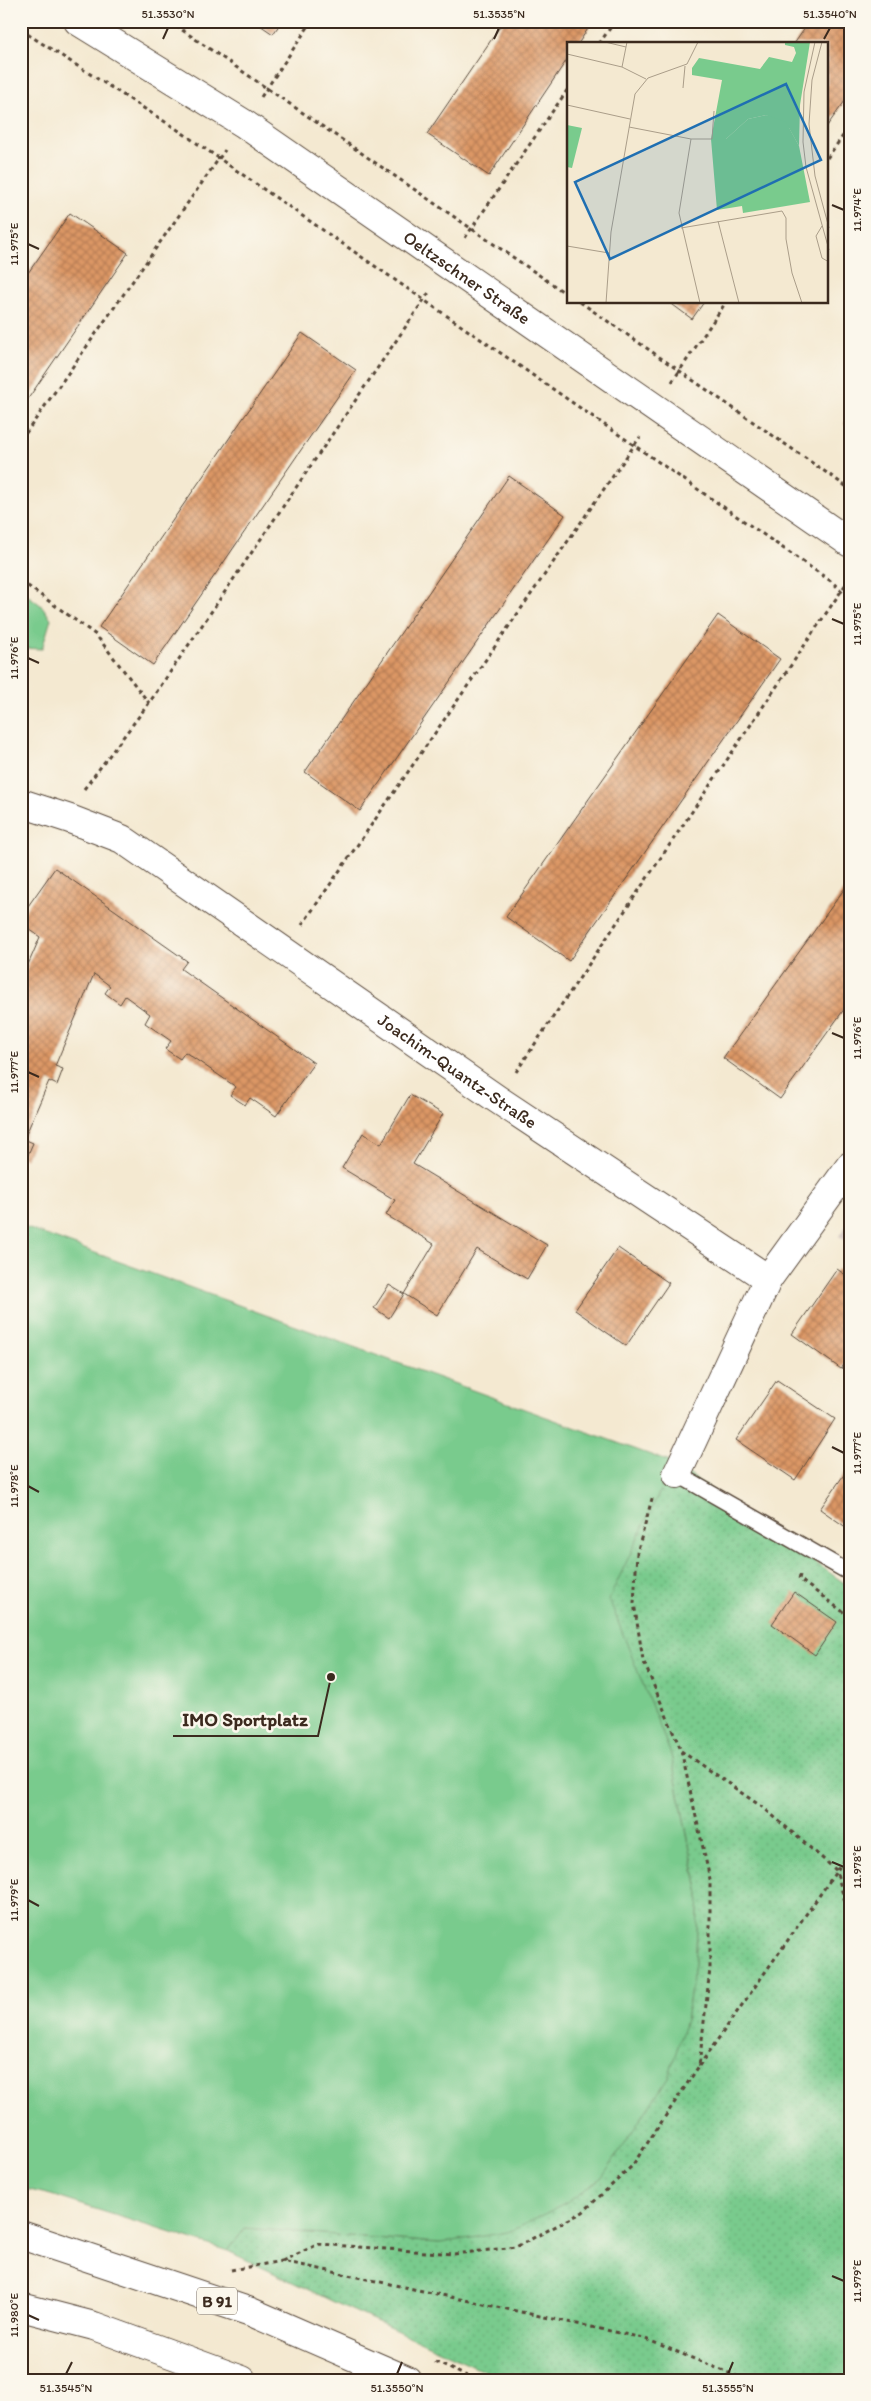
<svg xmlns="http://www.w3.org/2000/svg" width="871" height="2401" viewBox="0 0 871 2401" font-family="Itim,sans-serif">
<defs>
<pattern id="industrial-furrows" width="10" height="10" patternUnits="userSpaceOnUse" patternTransform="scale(1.25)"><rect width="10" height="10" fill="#d0c0bc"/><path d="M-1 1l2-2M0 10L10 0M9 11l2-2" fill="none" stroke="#b4a5a1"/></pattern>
<pattern id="grass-dots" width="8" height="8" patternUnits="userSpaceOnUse" patternTransform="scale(1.25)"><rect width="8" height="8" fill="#79cb8d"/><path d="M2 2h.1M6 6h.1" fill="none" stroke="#6aae79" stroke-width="1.8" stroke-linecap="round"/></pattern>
<pattern id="building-cross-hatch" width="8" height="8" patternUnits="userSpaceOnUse" patternTransform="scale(1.25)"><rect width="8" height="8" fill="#dc9765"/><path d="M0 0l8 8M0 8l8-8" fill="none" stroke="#b47b53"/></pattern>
</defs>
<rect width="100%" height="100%" fill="#fbf7ec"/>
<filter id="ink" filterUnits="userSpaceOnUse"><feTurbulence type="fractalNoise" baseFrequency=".02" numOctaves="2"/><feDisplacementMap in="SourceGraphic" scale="10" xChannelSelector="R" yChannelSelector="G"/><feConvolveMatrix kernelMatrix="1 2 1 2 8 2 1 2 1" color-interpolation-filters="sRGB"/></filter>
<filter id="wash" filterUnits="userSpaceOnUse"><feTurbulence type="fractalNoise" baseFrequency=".0096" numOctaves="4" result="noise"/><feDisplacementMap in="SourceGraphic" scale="20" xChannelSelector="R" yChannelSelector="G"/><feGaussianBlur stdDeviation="1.12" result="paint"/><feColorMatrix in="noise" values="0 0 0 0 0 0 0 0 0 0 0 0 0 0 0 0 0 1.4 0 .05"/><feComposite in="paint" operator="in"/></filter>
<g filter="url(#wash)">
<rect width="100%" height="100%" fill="#f4e9d1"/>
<path fill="url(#industrial-furrows)" d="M850 1221V1243L839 1236Z"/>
<path fill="url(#grass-dots)" stroke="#5a7a56" d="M673 1463 850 1587V2380H505L336 2303 228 2251 245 2228 440 2243 686 2020 695 1963 699 1895 693 1863 671 1755 608 1599Z"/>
<path fill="#79cb8d" stroke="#5a7a56" d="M21 590 42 606 51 619 42 649 21 648Z
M21 1226 673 1463 609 1599 671 1755 699 1895 695 1963 686 2020 668 2078 602 2177 564 2205 508 2232 440 2243 245 2228 228 2251 51 2195 21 2188Z"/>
<g id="blocks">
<path fill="url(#building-cross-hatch)" d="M254 21H282L273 34Z
M504 21H593L578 44H568V58L489 176 427 134Z
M810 21H850V94L827 126V44H794Z
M70 213 128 253 21 409V283Z
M669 302H704L692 319Z
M302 333 356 370 153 665 99 627Z
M850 416V428L844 424Z
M509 476 565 515 360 811 305 772Z
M718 615 780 659 569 961 506 917Z
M55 868 187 961 181 969 314 1063 276 1116 250 1098 245 1105 230 1095 236 1087 185 1052 180 1059 165 1049 171 1041 145 1023 150 1014 125 996 120 1004 105 993 110 986 94 974 55 1066 63 1069 57 1085 49 1081 24 1139 33 1143 26 1159 21 1156V981L40 937 21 923V916Z
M850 881V1001L780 1099 723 1058Z
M410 1095 443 1114 413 1164 547 1245 527 1279 477 1249 437 1315 404 1294 434 1244 386 1215 395 1200 342 1168 363 1133 381 1144Z
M618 1248 669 1283 626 1346 575 1310Z
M837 1269 850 1278V1356L841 1369 792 1334Z
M389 1285 404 1294 389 1318 374 1308Z
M777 1380 835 1419 795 1480 736 1440Z
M850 1466V1530L820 1509Z
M794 1592 837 1622 815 1655 772 1624Z"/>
</g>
</g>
<g filter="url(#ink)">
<use href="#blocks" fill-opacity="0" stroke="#574739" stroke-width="1"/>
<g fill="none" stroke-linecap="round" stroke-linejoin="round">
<g stroke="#574739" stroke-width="18">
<path id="service" d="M677 1474 850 1573"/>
</g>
<g stroke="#574739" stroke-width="30">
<g id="minor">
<path id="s1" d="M78 21 243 123 850 543"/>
<path id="s2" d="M21 803 70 819 122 839 497 1099 768 1279 850 1166"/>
<path d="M677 1474 768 1279"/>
</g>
</g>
<g stroke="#574739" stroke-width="30">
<path id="primary" d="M21 2235 251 2312 407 2380
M21 2307 94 2326 242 2380"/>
</g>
<path stroke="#574739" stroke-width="3" stroke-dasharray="4 4" stroke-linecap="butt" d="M169 21 568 295
M21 30 178 130 832 582 850 599
M599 44 615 21
M261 97 312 21
M827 158 850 126
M465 238 568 89
M580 302 850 489
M672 382 726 302
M21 440 225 150
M21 581 96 635 149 703
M84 789 149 703 430 291
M302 925 640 437
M516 1072 850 578
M800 1575 799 1579 850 1617
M681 1751 765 1809 836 1870 850 1919
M699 2066 850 1852
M282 2261 319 2244 454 2254 516 2247 583 2212 632 2166 699 2066 710 1969V1879L681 1750 643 1660 634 1603 637 1553 653 1495
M231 2270 282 2261 643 2338 746 2380
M435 2362 476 2380"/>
<use href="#service" stroke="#fff" stroke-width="15"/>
<use href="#minor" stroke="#fff" stroke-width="28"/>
<use href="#primary" stroke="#fff" stroke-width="28"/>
</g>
</g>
<path fill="none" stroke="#3b2a1e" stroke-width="2" d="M163 39 168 28M494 39 499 28M824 39 830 28M832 205 844 210M28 244 39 249M832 619 844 624M28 658 39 663M832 1033 844 1038M28 1072 39 1077M832 1447 844 1453M28 1486 39 1492M832 1862 844 1867M28 1900 39 1906M832 2276 844 2281M28 2315 39 2320M66 2374 72 2362M397 2374 402 2362M728 2374 733 2362"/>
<g text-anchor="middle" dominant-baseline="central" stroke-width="5" stroke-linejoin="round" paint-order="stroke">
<rect fill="#fbf7ec" stroke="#75685c" stroke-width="1" x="197" y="2287.5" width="40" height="27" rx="4"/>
<g font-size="16" font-weight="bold" fill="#3b2a1e">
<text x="217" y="2301">B 91</text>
</g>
<g font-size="18" fill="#3b2a1e" stroke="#fbf7ec">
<text stroke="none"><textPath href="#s1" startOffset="466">Oeltzschner Straße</textPath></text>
<text stroke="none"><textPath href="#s2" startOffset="515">Joachim-Quantz-Straße</textPath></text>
</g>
</g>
<g transform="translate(567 42)">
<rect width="261" height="261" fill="#f4e9d1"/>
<path d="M218 0H243L233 63 232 104 222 86 199 73 181 77 159 97H144L155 38 125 33V26L132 16 193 27 202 15 225 20 229 11 227 5 218 3Z" fill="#79cb8d"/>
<path d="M199 73 219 80 232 104 243 160 176 171 175 164 150 168 144 97H159L181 77ZM0 83 15 86 5 126 0 125Z" fill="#79cb8d"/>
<path fill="none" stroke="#aa9d89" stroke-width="1" d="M38 0 59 5M248 0 237 50 236 100 239 125 262 208M255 0 245 38 242 82 248 134 262 186M0 12 55 25 79 37M55 25 60 0M116 46 118 24M0 63 63 77M62 85 124 97 112 171 133 261M124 97H145L147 69M151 179 172 261M255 184 249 194 255 216 262 220M114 186 215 169 219 176V197L225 231 235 261M0 204 42 211M39 261 44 190 68 52 81 36 120 22 131 0"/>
<path fill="#1f6fb2" fill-opacity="0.15" stroke="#1f6fb2" stroke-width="2.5" d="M219 42 254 118 43 217 8 140Z"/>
<rect width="261" height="261" fill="none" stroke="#3b2a1e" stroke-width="2.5"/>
</g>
<path fill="none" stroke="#3b2a1e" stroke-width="2" d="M331 1677L318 1736H173"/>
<circle fill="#3b2a1e" stroke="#fbf7ec" stroke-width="2" cx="331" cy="1677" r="5"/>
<g font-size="19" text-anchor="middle" font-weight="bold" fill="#3b2a1e" stroke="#fbf7ec" stroke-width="5" stroke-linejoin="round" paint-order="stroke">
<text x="245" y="1726">IMO Sportplatz</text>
</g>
<rect width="871" height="2401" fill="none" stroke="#fbf7ec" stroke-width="55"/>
<rect x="28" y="28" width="816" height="2346" fill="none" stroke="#3b2a1e" stroke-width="2"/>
<g font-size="12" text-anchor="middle" fill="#3b2a1e">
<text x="168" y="18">51.3530°N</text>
<text x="499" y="18">51.3535°N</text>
<text x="830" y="18">51.3540°N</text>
<text transform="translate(857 210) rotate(-90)" y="4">11.974°E</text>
<text transform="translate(14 244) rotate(-90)" y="4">11.975°E</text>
<text transform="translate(857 624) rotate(-90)" y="4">11.975°E</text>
<text transform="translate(14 658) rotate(-90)" y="4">11.976°E</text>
<text transform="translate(857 1038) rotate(-90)" y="4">11.976°E</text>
<text transform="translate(14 1072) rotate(-90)" y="4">11.977°E</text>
<text transform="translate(857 1453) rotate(-90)" y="4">11.977°E</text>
<text transform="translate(14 1486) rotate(-90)" y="4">11.978°E</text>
<text transform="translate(857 1867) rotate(-90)" y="4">11.978°E</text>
<text transform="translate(14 1900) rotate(-90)" y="4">11.979°E</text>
<text transform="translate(857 2281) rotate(-90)" y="4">11.979°E</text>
<text transform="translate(14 2315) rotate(-90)" y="4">11.980°E</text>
<text x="66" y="2392">51.3545°N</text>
<text x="397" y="2392">51.3550°N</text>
<text x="728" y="2392">51.3555°N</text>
</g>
</svg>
